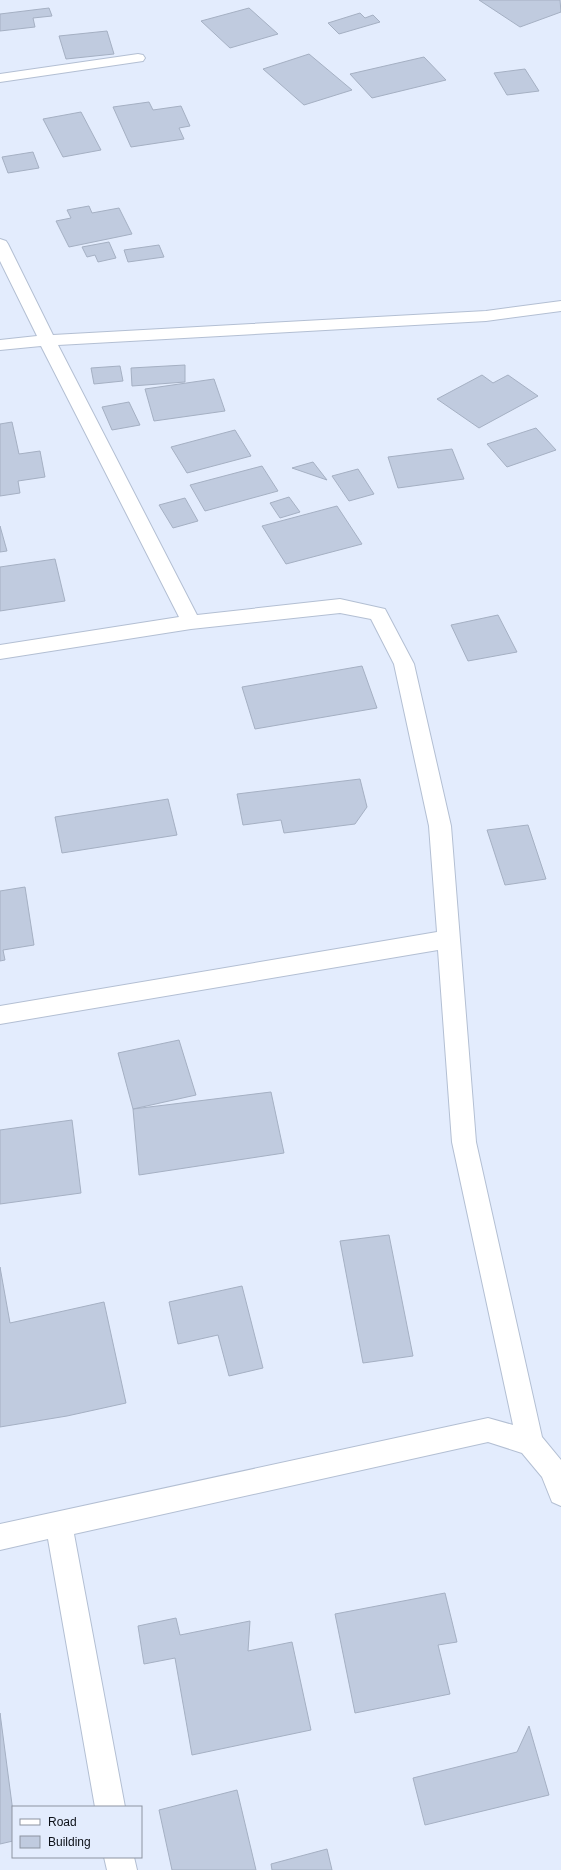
<svg xmlns="http://www.w3.org/2000/svg" width="561" height="1870" viewBox="0 0 561 1870" font-family="Arial,sans-serif">
<rect width="100%" height="100%" fill="#e3ecfd"/>
<path fill="#c0cbdf" stroke="#a5b0c3" d="M479 0H560L561 12 520 27Z
M49 8 52 16 33 18 35 27 0 31V14Z
M249 8 278 34 230 48 201 21Z
M360 13 365 18 373 15 380 22 339 34 328 23Z
M107 31 114 54 66 59 59 36Z
M309 54 352 90 304 105 263 69Z
M424 57 446 80 372 98 350 74Z
M525 69 539 91 507 95 494 73Z
M149 102 153 110 181 106 190 126 179 128 184 139 131 147 113 107Z
M81 112 101 150 63 157 43 119Z
M33 152 39 168 8 173 2 157Z
M89 206 92 213 119 208 132 234 69 247 56 221 71 218 67 210Z
M109 242 116 258 98 262 95 255 87 257 82 247Z
M159 245 164 257 128 262 124 250Z
M185 365V382L132 386 131 368Z
M120 366 123 381 94 384 91 368Z
M482 375 493 383 508 375 538 396 479 428 437 399Z
M214 379 225 411 154 421 145 389Z
M129 402 140 425 112 430 102 407Z
M12 422 19 454 40 451 45 477 18 481 20 493 0 496V424Z
M536 428 556 450 507 467 487 444Z
M235 430 251 456 187 473 171 447Z
M452 449 464 479 398 488 388 457Z
M313 462 327 480 292 468Z
M262 466 278 491 205 511 190 485Z
M358 469 374 494 349 501 332 476Z
M289 497 300 512 280 518 270 503Z
M185 498 198 521 173 528 159 505Z
M337 506 362 544 286 564 262 526Z
M0 526 7 551 0 552Z
M55 559 65 601 0 611V567Z
M498 615 517 652 468 661 451 625Z
M362 666 377 708 255 729 242 687Z
M360 779 367 807 355 824 284 833 281 820 243 825 237 794Z
M168 799 177 835 62 853 55 817Z
M528 825 546 879 505 885 487 830Z
M25 887 34 945 3 950 5 960 0 961V891Z
M179 1040 196 1095 133 1109 118 1053Z
M271 1092 284 1153 139 1175 133 1109Z
M72 1120 81 1193 0 1204V1130Z
M389 1235 413 1356 363 1363 340 1241Z
M0 1267 10 1323 104 1302 126 1403 67 1416 0 1427Z
M242 1286 263 1368 229 1376 218 1335 178 1344 169 1302Z
M445 1593 457 1642 438 1645 450 1694 355 1713 335 1614Z
M176 1618 180 1635 250 1621 248 1651 292 1642 311 1730 192 1755 175 1658 144 1664 138 1626Z
M0 1713 13 1812V1841L0 1844Z
M529 1726 549 1795 425 1825 413 1778 517 1752Z
M237 1790 256 1870H172L159 1810Z
M327 1849 332 1870H272L271 1864Z"/>
<g fill="none" stroke-linecap="round" stroke-linejoin="round">
<g stroke="#b3bfd3" stroke-width="2">
<path id="minor" d="M138 54 143 55 145 58 143 61 0 82V74Z
M0 239 6 241 8 244 53 335 486 311 561 301V311L486 321 58 345 197 615 340 599 385 609 414 664 451 826 476 1142 542 1437 561 1460V1506L552 1502 542 1477 522 1453 488 1442 74 1534 125 1807H95L48 1539 0 1550V1524L488 1418 513 1425 452 1142 438 950 0 1024V1006L437 932 429 826 394 664 371 619 340 613 191 629 0 659V645L179 617 41 346 0 350V340L37 336 0 261Z
M104 1857H134L137 1870H107Z"/>
</g>
<use href="#minor" fill="#fff" fill-rule="evenodd"/>
</g>
<rect x="12" y="1806" width="130" height="52" fill="#e3ecfd" stroke="#8d94a1"/>
<rect x="20" y="1819" width="20" height="6" fill="#ffffff" stroke="#8d94a1"/>
<text x="48" y="1826" font-size="12" fill="#0c1017">Road</text>
<rect x="20" y="1836" width="20" height="12" fill="#c0cbdf" stroke="#8d94a1"/>
<text x="48" y="1846" font-size="12" fill="#0c1017">Building</text>
</svg>
